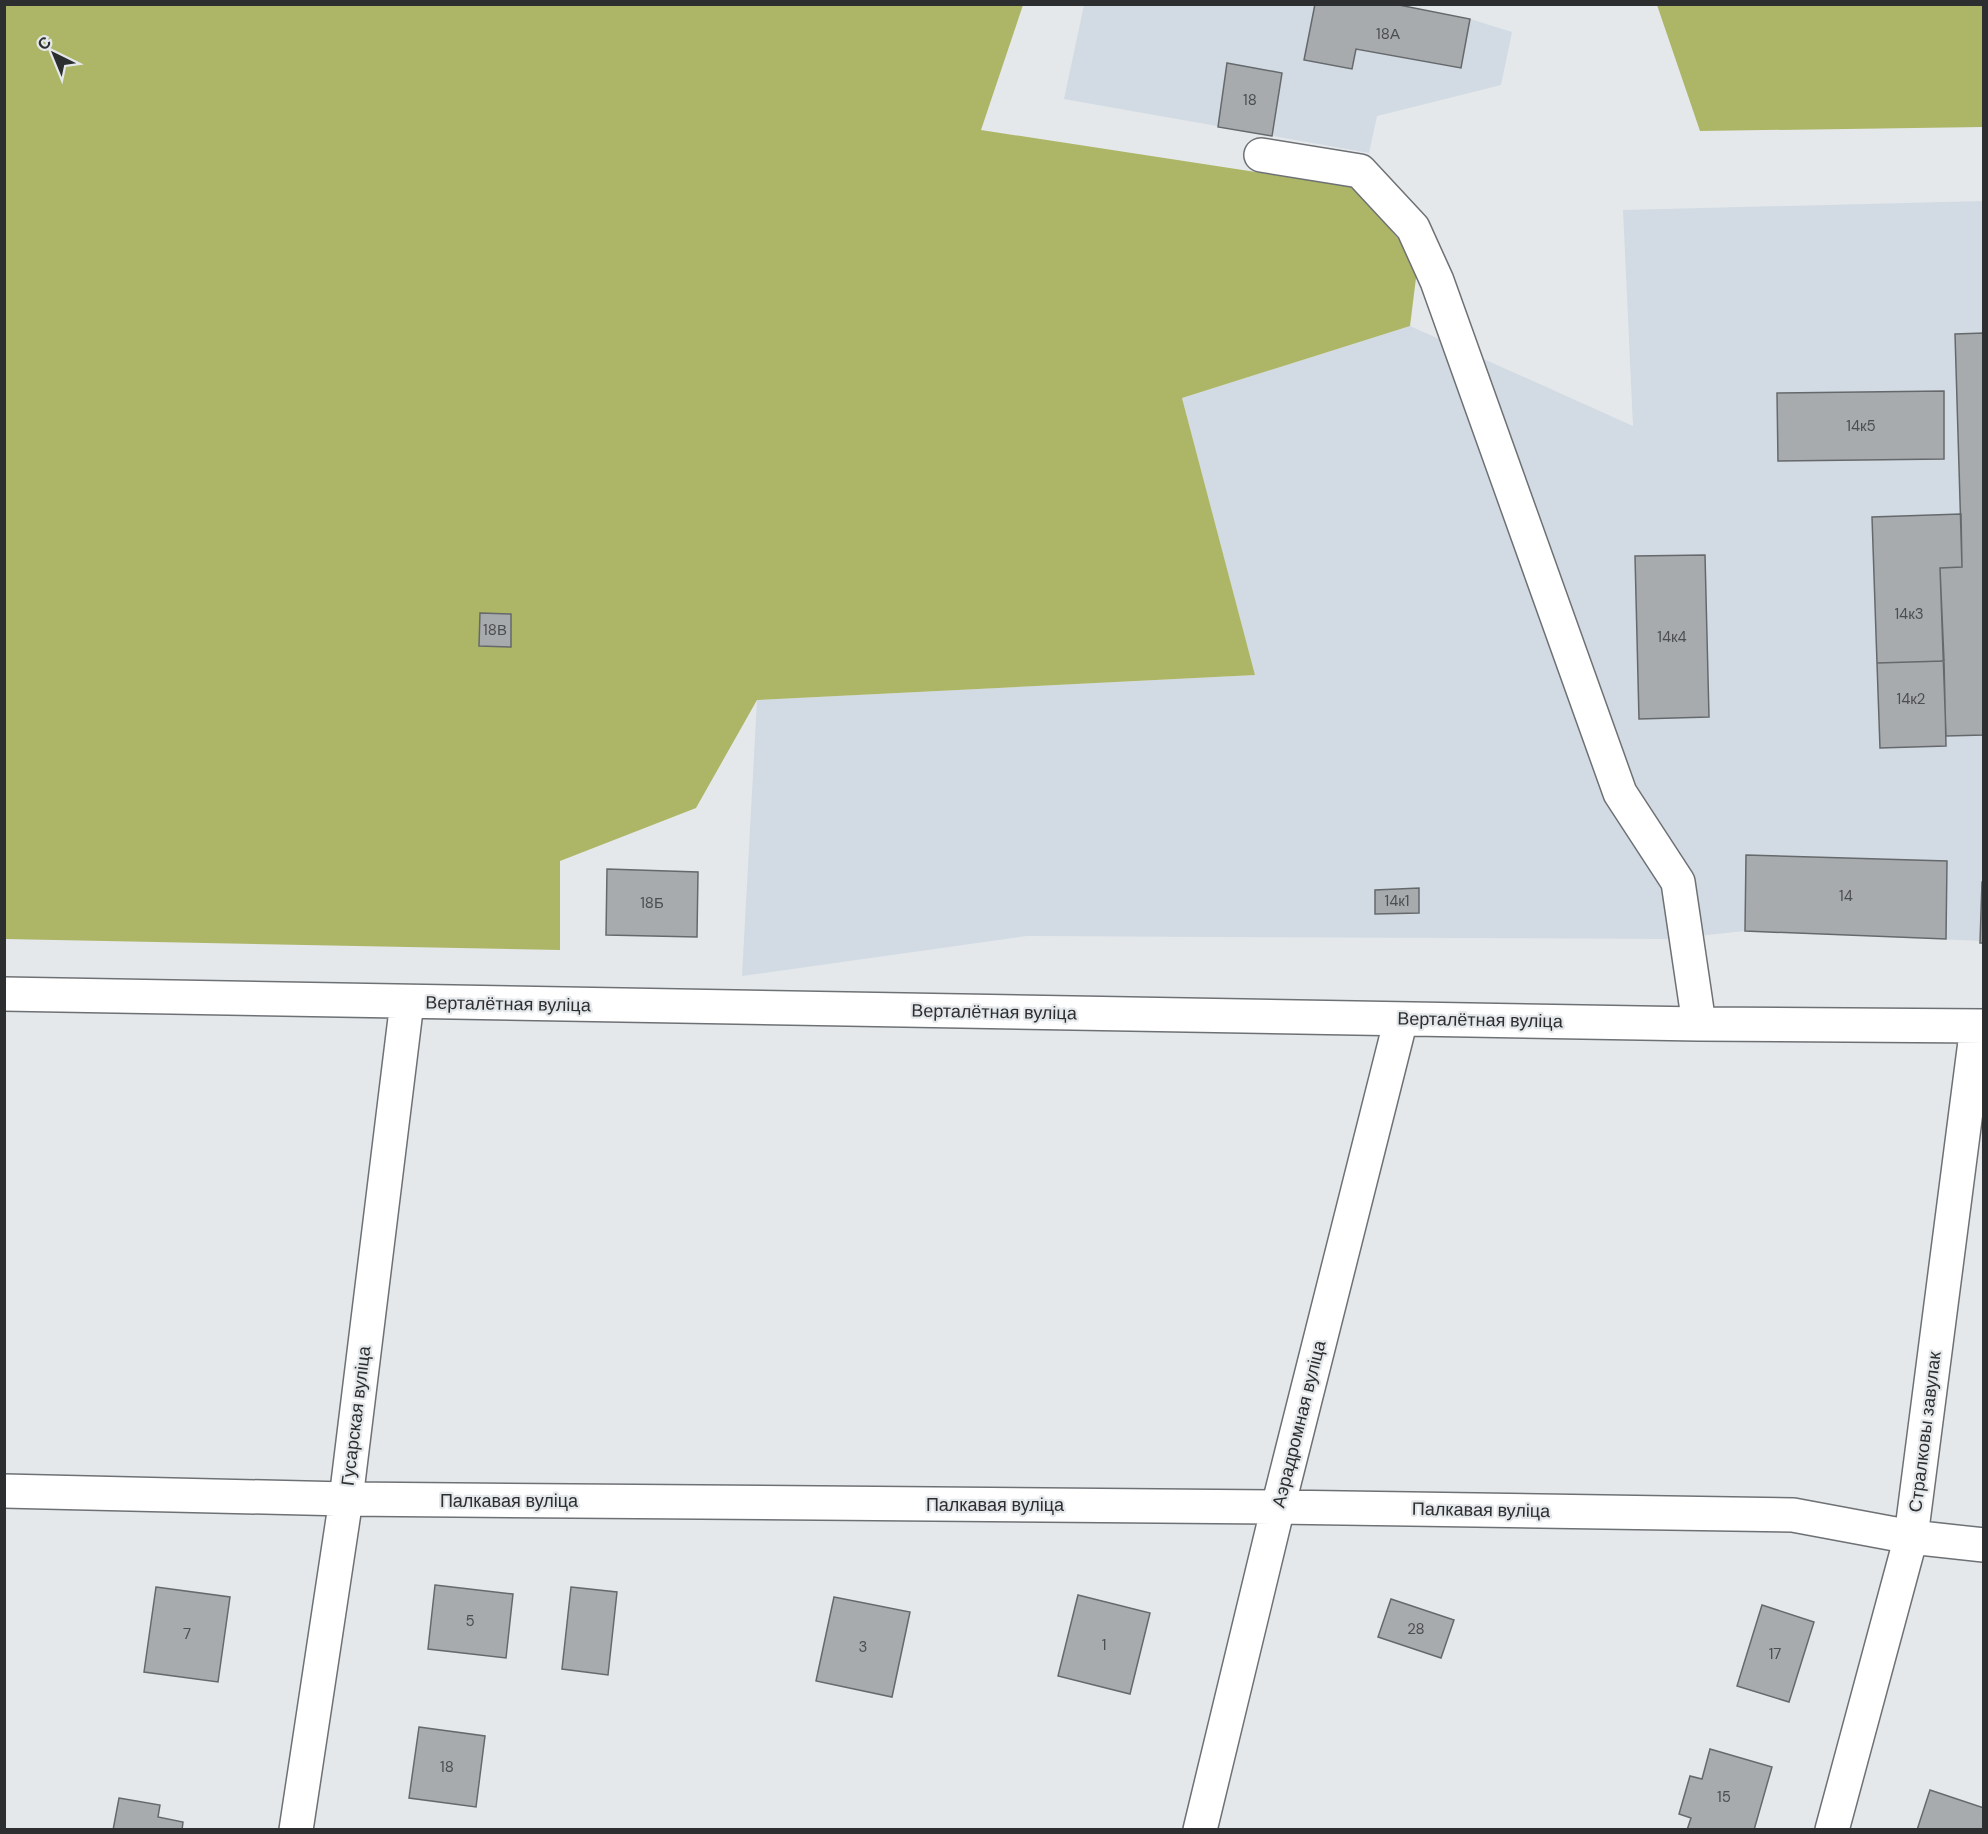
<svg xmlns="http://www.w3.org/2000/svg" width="1988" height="1834" viewBox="0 0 1988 1834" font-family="'DM Sans',sans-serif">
<rect width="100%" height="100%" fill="#e4e8eb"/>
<path fill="#d2dbe3" d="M1084 5H1394L1470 19 1512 32 1501 85 1377 116 1369 153 1064 99Z
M1983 201V941L1745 931 1670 939 1027 936 742 976 757 700 1255 675 1182 398 1410 326 1633 426 1623 210Z"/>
<path fill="#adb666" d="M5 5H1023L981 130 1354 187 1418 262 1410 326 1182 398 1255 675 757 700 696 808 560 861V950L5 939Z
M1657 5H1983V127L1700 131Z"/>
<path fill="#a7abae" stroke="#66696c" stroke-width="1.5" d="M1315 4H1394L1470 19 1461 68 1356 49 1352 69 1304 60Z
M1227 63 1282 73 1272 136 1218 127Z
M1984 333V735L1946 736 1940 568 1962 567 1955 334Z
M1944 391V459L1778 461 1777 393Z
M1961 514 1962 567 1940 568 1944 661 1877 663 1872 517Z
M1705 555 1709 717 1639 719 1635 556Z
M480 613 511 614V647L479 646Z
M1944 661 1946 746 1880 748 1877 663Z
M1746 855 1947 861 1946 939 1745 931Z
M607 869 698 872 697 937 606 935Z
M1982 882H1984V943H1980Z
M1419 888V913L1375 914V890Z
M435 1585 513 1594 506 1658 428 1649Z
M156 1587 230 1597 218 1682 144 1672Z
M571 1587 617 1592 608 1675 562 1669Z
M1078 1595 1150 1613 1130 1694 1058 1676Z
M834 1597 910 1612 892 1697 816 1681Z
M1391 1599 1454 1620 1441 1658 1378 1637Z
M1762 1605 1814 1622 1789 1702 1737 1686Z
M419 1727 485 1736 476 1807 409 1798Z
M1710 1749 1772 1767 1754 1830H1687L1691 1818 1679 1814 1690 1776 1702 1779Z
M1930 1790 1984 1808V1830H1917Z
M119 1798 160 1805 158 1817 183 1822 182 1830H113Z"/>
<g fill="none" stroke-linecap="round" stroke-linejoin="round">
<g stroke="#6e7174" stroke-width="36">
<path id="minor" d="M1261 155 1360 171 1413 228 1437 281 1620 793 1678 882 1699 1024
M4 994 1699 1024 1984 1026
M4 1491 346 1499 1278 1507 1793 1515 1911 1537 1984 1545
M296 1830 346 1499 407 1002
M1200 1830 1278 1507 1401 1019
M1832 1830 1911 1537 1977 1026"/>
</g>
<use href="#minor" stroke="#fff" stroke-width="33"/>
</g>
<g text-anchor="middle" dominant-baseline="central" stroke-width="4.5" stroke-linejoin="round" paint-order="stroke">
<g font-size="15" fill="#4c4d4f">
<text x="1388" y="34">18А</text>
<text x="1250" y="100">18</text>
<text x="1861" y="426">14к5</text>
<text x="1909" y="614">14к3</text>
<text x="495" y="630">18В</text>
<text x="1672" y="637">14к4</text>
<text x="1911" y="699">14к2</text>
<text x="1846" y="896">14</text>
<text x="1397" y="901">14к1</text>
<text x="652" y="903">18Б</text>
<text x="470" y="1621">5</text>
<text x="1416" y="1629">28</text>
<text x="187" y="1634">7</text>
<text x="1104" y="1645">1</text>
<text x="863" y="1647">3</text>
<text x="1775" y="1654">17</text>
<text x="447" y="1767">18</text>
<text x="1724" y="1797">15</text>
</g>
<g font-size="18" fill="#2d2e2f" stroke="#e4e8eb">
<text transform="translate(508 1004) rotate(1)">Верталётная вуліца</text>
<text transform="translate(994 1012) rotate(1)">Верталётная вуліца</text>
<text transform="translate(1480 1020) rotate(1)">Верталётная вуліца</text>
<text transform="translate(356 1416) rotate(-83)">Гусарская вуліца</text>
<text transform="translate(1299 1424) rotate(-76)">Аэрадромная вуліца</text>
<text transform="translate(1925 1432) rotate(-83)">Стралковы завулак</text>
<text x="509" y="1501">Палкавая вуліца</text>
<text x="995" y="1505">Палкавая вуліца</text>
<text transform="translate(1481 1510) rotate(1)">Палкавая вуліца</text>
</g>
</g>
<rect width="1988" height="1834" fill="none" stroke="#2d2e2f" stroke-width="12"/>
<g transform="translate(54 54) rotate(317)" stroke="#e4e8eb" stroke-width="4.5" paint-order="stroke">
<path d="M0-4.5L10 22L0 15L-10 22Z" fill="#2d2e2f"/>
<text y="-9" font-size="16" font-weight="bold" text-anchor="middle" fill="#2d2e2f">С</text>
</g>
</svg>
